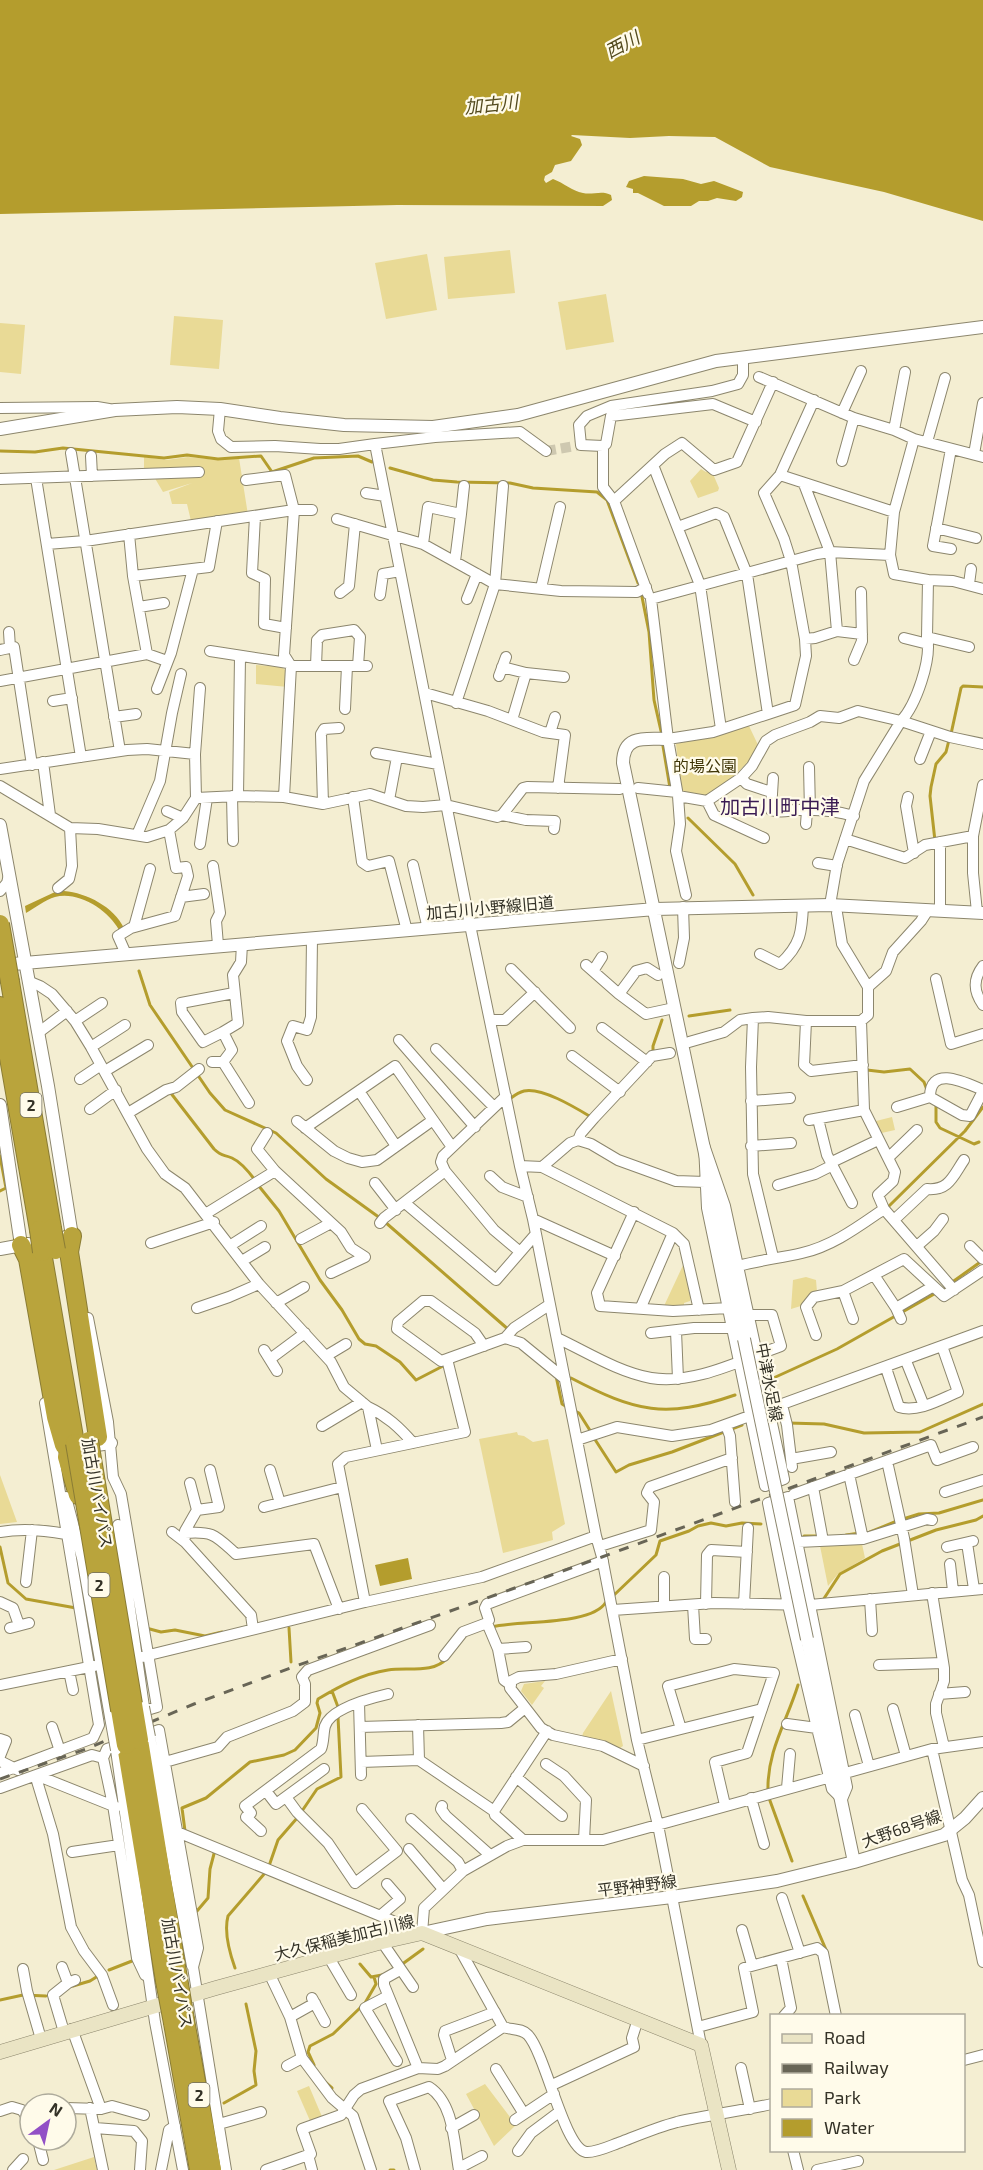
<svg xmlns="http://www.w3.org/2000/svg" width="983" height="2170" viewBox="0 0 983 2170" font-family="'Exo 2','Noto Sans JP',sans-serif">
<rect width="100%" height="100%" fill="#f4eed2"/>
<path fill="#e9da96" d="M510 250 515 293 448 299 444 257Z
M427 254 437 310 386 319 375 263Z
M606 294 614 342 566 350 558 302Z
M174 316 223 320 219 369 170 365Z
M0 323 25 325 21 374 0 372Z
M144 457 166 460 188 457 218 460 239 458 248 515 191 521 187 504H172L169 492 192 483 163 492 153 475 144 470Z
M701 469 706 472 709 470 713 474 719 488 718 491 698 498 690 481Z
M256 665 282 667 288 673V687L256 684Z
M749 726 759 747C750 762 718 795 700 796 695 797 687 792 681 791L676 744Z
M892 1117 895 1130 877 1134 872 1122Z
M685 1261 692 1296 690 1297V1301L684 1303V1306H664Z
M806 1277 816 1280 817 1292 810 1293 804 1305 791 1309 793 1280Z
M517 1432 518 1435 524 1436 533 1442 548 1439 565 1524 552 1532 553 1540 503 1553 479 1439Z
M0 1475 17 1522 0 1524Z
M862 1544 865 1558 838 1574 828 1586 820 1546Z
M545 1681 541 1686 544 1688 532 1705 521 1691 524 1684Z
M611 1691 623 1746 620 1748 582 1737 583 1733Z
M485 2084 516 2125 494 2146 466 2094Z
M309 2086 323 2119 311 2123 297 2091Z
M94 2157 97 2170H54Z"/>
<path fill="#b49d2d" d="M0 0H983V221L884 192 770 167 715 137 669 136 630 138 572 135 571 136 580 139 582 145 571 161 555 165 552 172 545 176 544 180 546 183 553 179C564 183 572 191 583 193 593 195 602 190 611 195L612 200 603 206 397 205 0 214Z
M644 176 683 179 701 184 714 181 743 192 742 197 736 201 717 198 708 201H699L691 206H664L638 193H633V189L626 187 629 181Z
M64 891C87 893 114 907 124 928L119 930C108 910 79 891 55 897 45 900 35 908 26 913L25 906 55 892Z
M408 1558 412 1579 380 1586 375 1565Z"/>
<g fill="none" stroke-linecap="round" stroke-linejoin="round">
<path stroke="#b49d2d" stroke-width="3" d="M0 451 35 452 63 448 164 458 187 455 218 459 261 456 272 472 314 458 358 456 372 462
M390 468 433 480 457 482 510 483 533 488 597 492 607 500 638 583
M642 597 649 632 654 700 661 731
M951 734 961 688 963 686 983 687
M663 746 670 788
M688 818 735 864 753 895
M935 841 930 796 931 787 936 764 946 752 949 740
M139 971 150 1005 210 1093 225 1110 276 1133 326 1179 380 1218
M689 1016 730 1010
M653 1053V1046L662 1020
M867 1070 884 1072 910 1069 924 1082 927 1090
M170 1092 214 1149C222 1157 223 1154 232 1158 241 1162 249 1172 255 1180
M511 1098C515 1095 520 1092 524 1091 542 1087 576 1108 591 1117
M936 1104V1122L940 1128 974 1144 979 1142
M0 1156 6 1188 0 1191
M258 1185 279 1211 320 1280 342 1310 359 1339 365 1344 376 1346 400 1362 416 1380 445 1365
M888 1207 965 1131 983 1107
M385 1222 509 1330
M951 1283 979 1263
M556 1376 562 1404 567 1407
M571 1378C636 1412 665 1419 735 1395
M769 1380 837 1349 936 1293
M573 1410 579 1413 591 1432
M788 1423 824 1424 864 1433 920 1432 983 1404
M594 1438 616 1472 629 1465 672 1452 742 1425
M903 1519 919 1514 939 1513 983 1500
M870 1532 897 1521
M846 1535 860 1533
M804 1536H818
M0 1547 8 1583 26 1599 76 1608
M613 1596 656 1555 660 1541 689 1531 698 1526 711 1523 726 1526 742 1523 761 1524
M823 1600 840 1574 882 1551 936 1530 976 1520 983 1516
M492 1627C518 1620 592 1626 606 1602
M146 1628 161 1632 175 1630 205 1636 222 1632
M289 1628 291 1662
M332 1691 338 1707
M768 1790C767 1751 787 1721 798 1685
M769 1798 792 1861
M302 1811 317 1789 341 1777 338 1717
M185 1831 182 1808 206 1798 250 1762 284 1755 295 1750 316 1728 320 1713 317 1703 318 1699C340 1686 362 1674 388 1670 407 1667 434 1674 447 1658
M269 1866 278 1840 298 1817
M803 1896 827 1952
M197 1911 208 1898 210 1869 215 1850
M360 1964 371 1977 382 1975
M401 1965 423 1949
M235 1968C230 1954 224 1931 228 1916L265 1873
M109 1970 132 1961
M73 1986 90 1981 98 1976
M0 2000 23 1995 46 1996
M365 2003 376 1984 374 1977
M314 2065 308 2052 310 2046 333 2034 361 2007
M324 2081 332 2088 331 2091
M224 2103 256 2085 254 2071 256 2051 246 2004
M390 2170H394"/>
<path stroke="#cec8b0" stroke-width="10" stroke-dasharray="10 5" stroke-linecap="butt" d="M546 451 581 445"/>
<g stroke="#8c866d" stroke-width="12">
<path id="minor" d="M743 358V375L738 384 712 391 611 406 587 416 579 425 581 445 603 446 606 444 611 416 713 404 756 422
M759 377 854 418 894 430 914 439
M0 408 97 407 109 409
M220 409 218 431 221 439 231 447 275 446 320 449H339L375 444
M842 413 861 371
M894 430 905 372
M927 442 945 378
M603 446V487L614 501 648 594
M951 449 933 546 951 549
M546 451 520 432 435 437 375 444 470 925 520 1166 533 1219 596 1536 602 1557 637 1740 658 1825 701 2045
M71 453 120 751
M974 454 983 403
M91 456 92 476
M842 461 854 418
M653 465 700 585 721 729
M780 475 894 512
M36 478 81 757
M0 479 199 472
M804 484 830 552 837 631
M366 493 385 496
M614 501 665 454 682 443 714 470 737 462 773 382
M461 514 464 486
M255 516 252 573 265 579 264 624 286 628
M337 519 423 544 495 584 561 591 637 592 646 587
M936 528 976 538
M129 534 133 576 147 654
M47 544 85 541 294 510H312
M423 544 428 507 461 514 455 561
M890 555 894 574 928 580
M133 576 209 567 217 521
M969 584 971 569
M541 588 560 507
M340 593 349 586 355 524
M380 595 383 574 400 571
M467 599 477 574
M139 607 164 603
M9 632 10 648
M927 637 969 647
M904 638 928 644
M805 639 815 638 837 631 862 634
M0 650 14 647 32 765
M210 651 288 663
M854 660 862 641 861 592
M291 666H367
M316 666 317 640 322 635 354 630 360 637 358 666
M502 667 526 673 564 677
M499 676 506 657
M0 681 147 654 167 661
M157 689 171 653 193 569
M425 693 488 711 543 732 565 735 558 788
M53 701 72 698
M456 703 495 584 503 486
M345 709 347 666
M768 714 795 705 806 656 805 639 791 561 784 539 764 493 780 475 814 400
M114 717 136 714
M512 720 526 673
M550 733 555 717
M668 739 713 732 768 714 747 574 724 517 716 513 678 527
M376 753 438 764
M920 759 931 731
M43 762 50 815
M809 767 810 811
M0 769 127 750 147 749 195 754
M741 778 747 784 771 792
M773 778 771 810C780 813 786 811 795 810 815 809 835 810 854 816
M0 786 70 828 98 829 147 837 169 830 183 818 196 798 195 754 200 688
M638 788 677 792
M232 796 233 841
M238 796 240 657
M678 796 707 801 714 815 764 838
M284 797 323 804 370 794 406 806 423 807 446 805 497 817 502 815 523 788 527 787 620 789
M353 797 362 862 368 866 389 861 407 931
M908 797 906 806 914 853
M196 798 238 796 284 797 291 666 284 655 294 510 285 475 246 480
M389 800 397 757
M707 801 741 778 752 766 766 741 775 735 810 722 820 716 839 718 858 711 901 721 950 737 983 744
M323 804 321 734 324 729 339 728
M167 811 183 818
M502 815 526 820 555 821 554 829
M806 824 807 811
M137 835 160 781 172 713 181 674
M973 836V873L977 912
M845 839 905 858 925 845 973 836 983 785
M940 842V910
M200 844 207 798
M818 863 837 866
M413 865 428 929
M213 866 220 913 216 921 218 945
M58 888 69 879 72 866 70 828
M0 891 7 883 9 875
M686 895 676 851 680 824 678 796 668 739 651 599 817 554 830 552 890 555 894 512 914 439 983 457
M181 897 204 894
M830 905 837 864 864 781 901 721C916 705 932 659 927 637L928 580 953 581 983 589
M928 910 921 921 893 952 886 971 868 987V1015L861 1021 864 1110 895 1172 893 1181 878 1195 884 1209 954 1290
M837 913 842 944 868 987
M134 927 150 869
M126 954 118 936 131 928 175 916 188 876 186 867 176 868 169 830
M760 954 780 964C801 945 802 931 803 905
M679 963 684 938 683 907
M586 965 619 994 646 1014 674 1008
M983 966C973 979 973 991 983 1005
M511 969 570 1028
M593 971 602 957
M936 979 951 1044 983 1034
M28 981 40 986 52 994 75 1021 91 1047 147 1149 165 1174 185 1188 259 1284 331 1362 344 1387 368 1407 377 1450
M619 994 636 971 647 968 658 975
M753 1018 751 1067 753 1174 773 1257
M490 1020H505L535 992
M75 1021 102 1003
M806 1021 804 1065 811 1071 863 1065
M602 1028 647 1062
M223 1032 203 1042 182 1012 181 1003 234 993
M38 1033 67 1011
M399 1040 475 1127
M689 1042 724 1032 740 1020 753 1018 768 1017 806 1021H861
M91 1047 125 1025
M436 1049 494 1107
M572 1056 620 1092
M212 1062H223L232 1050 223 1032 238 1023 233 975 241 962 242 944
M223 1062 249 1103
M105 1071 148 1045
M80 1079 101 1065
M307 1080 297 1066 287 1041 293 1026 307 1030 311 1017 312 938
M359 1091 396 1146
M506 1096 443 1156 441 1162 445 1171 494 1230 519 1251
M930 1097 962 1115 970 1116 983 1091
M751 1101 790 1098
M897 1107 930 1097C930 1064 966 1083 983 1090
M90 1109 116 1090
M128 1113 166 1090 176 1087 199 1069
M818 1119 827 1155 852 1203
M809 1120 864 1110
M297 1121 334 1151 348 1158 362 1162 377 1160 433 1120
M305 1128 395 1066 452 1147
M267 1133 257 1149 275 1171 341 1232 351 1248 365 1257 331 1273
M578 1140 581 1133 594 1118 652 1056 670 1053
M704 1145 725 1206 784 1479 765 1486 707 1208Z
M751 1146 791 1143
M888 1158 917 1130
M832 1162 878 1140
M520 1166 542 1167 570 1143 578 1140 591 1144 618 1160 676 1181 705 1182
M542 1167 673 1233 684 1244 699 1310
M490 1176 502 1187 528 1197
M375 1183 396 1210
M778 1185 815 1174 833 1165
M405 1203 496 1280 535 1235
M634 1212 597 1293 600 1306 673 1311 729 1308
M207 1213 275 1171
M533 1219 615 1256
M894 1220 927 1189C949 1191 953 1176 964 1160
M380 1223 384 1218 445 1171
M301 1239 331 1223
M151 1243 214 1222
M231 1245 261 1226
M917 1246 934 1231 943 1219
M970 1246 983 1259
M242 1261 265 1247
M738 1266C760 1260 781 1258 802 1253 833 1246 859 1226 884 1209
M874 1275 896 1308 901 1319
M843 1291 853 1319
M276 1303 304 1287
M641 1307 673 1233
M197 1308 229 1297 259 1284
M896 1308 932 1287
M88 1318 108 1422 113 1477 121 1494 157 1707 137 1713
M676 1331 678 1379
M651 1333 694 1328H733
M816 1335 806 1307 814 1297 843 1291 904 1259 944 1296 983 1270
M505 1338 521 1343 565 1379
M557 1338C587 1352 618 1372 651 1378 694 1385 741 1360 781 1346L772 1315H749
M264 1350 277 1371
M326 1356 346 1344
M270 1359 305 1333
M447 1359 441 1361 397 1329 398 1322 423 1301H431L475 1333 484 1346
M906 1361 924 1406
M886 1368 899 1407C918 1413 941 1399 958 1392L942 1346
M782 1405 787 1425 792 1467
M368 1407C387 1416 399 1427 413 1443
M726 1425 730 1436 735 1502
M322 1426 362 1402
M577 1440 617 1427 672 1436 711 1430 983 1331
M791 1459 831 1452
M887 1461 904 1538 913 1595
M270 1470 280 1503
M849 1474 863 1539
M190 1483 197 1510
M813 1487 823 1541
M945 1492 983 1480
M794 1494 931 1445 937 1460 973 1447
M66 1497 82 1558 110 1717
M788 1497 847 1787 842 1799 832 1789 817 1728 788 1605 768 1503Z
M264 1507 342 1487
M118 1525 144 1707
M0 1532C22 1528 44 1530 66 1534
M172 1532 185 1542 251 1615 253 1629
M185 1533C214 1531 215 1535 236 1554L314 1544 339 1609
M185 1537V1531L197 1510 219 1507 210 1470
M798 1542 863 1539 927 1519 932 1520
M967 1543 974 1589
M600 1546 651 1530 654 1502 647 1493 650 1487 732 1458
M947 1547 973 1541
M950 1564 953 1591
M664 1577V1606
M26 1582 32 1530
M932 1593 944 1668V1681L936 1704V1713L944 1747
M870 1599 872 1631
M0 1602 13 1608 19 1625
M365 1602 338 1464 346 1457 465 1432 447 1359 505 1338 514 1328 549 1305
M706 1604 707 1555 711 1550 747 1552
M744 1604 748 1528
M693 1605 695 1639H706
M613 1610 714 1603 810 1605 983 1589
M487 1623 498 1649 504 1680 511 1685
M10 1628 29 1623
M498 1649 526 1647
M444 1656 463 1632 487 1623 489 1620 485 1608 487 1604 603 1561
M141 1657 365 1602 482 1577 596 1536
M622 1659 556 1674 519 1677 511 1681 510 1688 541 1728 553 1735 603 1746 644 1766
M879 1665 943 1663
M69 1671 73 1690
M0 1685 94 1666
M939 1694 965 1692
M359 1703 361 1775
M893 1709 906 1756
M855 1715 869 1766
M787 1724 817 1728
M418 1725 419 1760
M52 1727 60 1751
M360 1727 501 1723 508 1722 525 1708
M681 1729 762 1709
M142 1736 159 1730 198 1948 193 1967 226 2170
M150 1737 192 1966
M0 1739 6 1741 0 1756
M637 1740 681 1729 668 1686 734 1669 774 1673 747 1753 715 1762 725 1805
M932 1749 962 1880 969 1895 983 1962
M116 1750 155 2022 183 2170
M103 1758 107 1749 122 1744
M0 1761 18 1770
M165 1762 218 1747 227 1737 293 1711 305 1702V1684L302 1677 308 1670 430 1625
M361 1762 419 1760 494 1811 495 1815 523 1840
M546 1764 564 1776 586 1800 584 1840
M0 1773 93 1738 99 1725 45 1403
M36 1775 116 1807
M516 1777 562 1816
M37 1781 53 1834 71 1927 84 1951 102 1975 113 2005
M0 1788 92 1755 103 1758 113 1805 137 1958 145 1975
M787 1788 790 1754
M266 1791 276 1804 324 1769
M286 1797 297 1812 328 1843 355 1883 397 1851 362 1809
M751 1798 764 1844
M442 1806 441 1809 446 1816 490 1855
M494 1811 547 1731
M411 1819 458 1862 463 1871
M170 1829 422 1933 424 1908 463 1871 507 1846 523 1840H603L932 1749 983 1742
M261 1831 246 1817 251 1813 245 1806 321 1749C324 1742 323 1733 325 1726 331 1708 371 1698 388 1694
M409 1849 443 1889
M72 1852 119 1845
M782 1898 800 1953
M381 1915 400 1899 387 1884
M742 1930 752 1965
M382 1942 413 1987
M459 1948 503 2027C511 2030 522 2028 528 2035 546 2055 564 2148 586 2152 596 2153 612 2145 621 2142 639 2135 658 2127 677 2122 708 2115 740 2111 772 2104
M328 1956 351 1995
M781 1958 791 2008 784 2016
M62 1967 68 1983
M23 1969 27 1991 41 2039
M400 1970 384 1979V1985L418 2068
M269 1973 290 2017 302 2058 332 2098 353 2116 371 2170
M388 1996 365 2008 397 2061
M312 1998 325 2022
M290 2017 315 2003
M698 2027 753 2012 744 1968 817 1948 823 1953 836 2016
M72 2029 101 2109
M64 2032 53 1995 68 1983 75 1980
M452 2060 444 2035 445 2031 495 2012
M964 2060 983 2055
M287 2066 302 2058
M741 2068 750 2109
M496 2069 524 2114
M552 2085 634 2047 632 2038 638 2019
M66 2108 101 2109 112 2106 144 2115
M90 2108 103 2170
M0 2111 12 2107 22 2110 30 2122
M515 2120 554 2094
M219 2124 261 2112
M95 2128 134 2131 142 2141 140 2170
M451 2128 474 2115
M38 2140 43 2160
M793 2150 798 2170
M518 2151 531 2133 559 2112
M308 2155 312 2170
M459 2168 482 2156
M13 2170 23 2159
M161 2170 169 2130 175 2126
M266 2170 311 2154 302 2129 341 2115 354 2095 361 2089 418 2068 438 2069 445 2066 503 2027
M415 2170 406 2138 389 2101 429 2087C454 2103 454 2143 459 2170
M817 2170 858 2161"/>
</g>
<g stroke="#8c866d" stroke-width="14">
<path id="tertiary" d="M0 429 115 410 177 407 220 409 280 418 344 425 433 427 518 415 716 361 983 327
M668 739C646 739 623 734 623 763L744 1339
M0 825 48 1086 72 1236 66 1237
M1 965 655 909 830 905 983 913
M0 1105 21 1245
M0 1249 28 1244
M89 1446 111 1443
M807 1639 854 1862
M422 1933 487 1919 672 1897 777 1881 854 1862 944 1835 965 1818 983 1798"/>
</g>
<g stroke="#8c866d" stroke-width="15">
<path id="secondary" d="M0 2052 216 1988 382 1942 422 1933 701 2045 729 2170"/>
</g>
<g stroke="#8a7c35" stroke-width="20">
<path id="motorway" d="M10 982 52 1228
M0 1006 39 1230
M72 1236 69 1252 98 1437
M21 1245 28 1259 56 1417 64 1445
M42 1252 75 1443
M67 1457 78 1495
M139 1740 178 1978
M126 1745 165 1981
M185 2020 212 2170
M173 2023 199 2170"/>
</g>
<use href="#minor" stroke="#fff" stroke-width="10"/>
<use href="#tertiary" stroke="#fff" stroke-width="12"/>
<use href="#secondary" stroke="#eae4c4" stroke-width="14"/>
<use href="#motorway" stroke="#b9a43c" stroke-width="18"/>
<path stroke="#686556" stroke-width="3" stroke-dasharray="10 10" stroke-linecap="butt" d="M0 1779 86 1749 194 1704 293 1667 602 1557 983 1417"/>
<g stroke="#8c866d" stroke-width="12" stroke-linecap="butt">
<path id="minor-bridge" d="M144 1707 150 1737
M110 1717 116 1750"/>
</g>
<g stroke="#8c866d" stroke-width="14" stroke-linecap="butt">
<path id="tertiary-bridge" d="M744 1339 807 1639"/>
</g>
<g stroke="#8a7c35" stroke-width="20" stroke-linecap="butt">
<path id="motorway-bridge" d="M0 924 10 982
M52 1228 56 1250
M39 1230 42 1252
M89 1441 139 1740
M75 1443 126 1745
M178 1978 185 2020
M165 1981 173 2023"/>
</g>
<use href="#minor-bridge" stroke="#fff" stroke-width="10"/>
<use href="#tertiary-bridge" stroke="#fff" stroke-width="12"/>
<use href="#motorway-bridge" stroke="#b9a43c" stroke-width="18"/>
</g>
<g text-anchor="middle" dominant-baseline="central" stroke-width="4.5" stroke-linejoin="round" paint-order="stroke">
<g fill="#fffbea" stroke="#716e62" stroke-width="1.5">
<rect x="20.5" y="1093" width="21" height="24" rx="4.5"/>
<rect x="88.5" y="1573" width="21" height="24" rx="4.5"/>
<rect x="188.5" y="2083" width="21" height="24" rx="4.5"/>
</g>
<g font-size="15" font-weight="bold" fill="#343227">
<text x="31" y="1105">2</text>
<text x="99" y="1585">2</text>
<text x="199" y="2095">2</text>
</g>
<g font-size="16" fill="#403607" stroke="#fffbea">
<text x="705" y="765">的場公園</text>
</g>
<g font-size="16" fill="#343227" stroke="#fffbea">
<text transform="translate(490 907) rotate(-5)">加古川小野線旧道</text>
<text transform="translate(770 1382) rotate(79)">中津水足線</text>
<text transform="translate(98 1493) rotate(80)">加古川バイパス</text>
<text transform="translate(901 1828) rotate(-19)">大野68号線</text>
<text transform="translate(637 1885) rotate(-7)">平野神野線</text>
<text transform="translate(344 1937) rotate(-14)">大久保稲美加古川線</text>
<text transform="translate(178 1973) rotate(80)">加古川バイパス</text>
</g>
<g font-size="18" font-style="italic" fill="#544b1f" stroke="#fffbea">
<text transform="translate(622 44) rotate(-28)">西川</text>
<text transform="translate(491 104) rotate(-6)">加古川</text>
</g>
<g font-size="20" fill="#3a1b53" stroke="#fffbea">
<text x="780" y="806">加古川町中津</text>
</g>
</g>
<rect x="770" y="2014" width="195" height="138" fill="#fffbea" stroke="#aeab9c" stroke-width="1.5"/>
<rect x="782" y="2034" width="30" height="9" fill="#eae4c4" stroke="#aeab9c" stroke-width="1.5"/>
<text x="824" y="2044" font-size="18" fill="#343227">Road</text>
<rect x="782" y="2064" width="30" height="9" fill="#686556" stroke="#aeab9c" stroke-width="1.5"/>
<text x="824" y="2074" font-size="18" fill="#343227">Railway</text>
<rect x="782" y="2089" width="30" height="18" fill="#e9da96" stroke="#aeab9c" stroke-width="1.5"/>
<text x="824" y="2104" font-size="18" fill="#343227">Park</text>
<rect x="782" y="2119" width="30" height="18" fill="#b49d2d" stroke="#aeab9c" stroke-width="1.5"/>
<text x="824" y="2134" font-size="18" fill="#343227">Water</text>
<g transform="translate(48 2122) rotate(33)"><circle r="28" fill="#fffbea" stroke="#aeab9c" stroke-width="1.5"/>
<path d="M0-4.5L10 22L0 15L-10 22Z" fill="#9250c6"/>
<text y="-9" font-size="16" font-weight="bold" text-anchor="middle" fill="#343227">N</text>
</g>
</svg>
